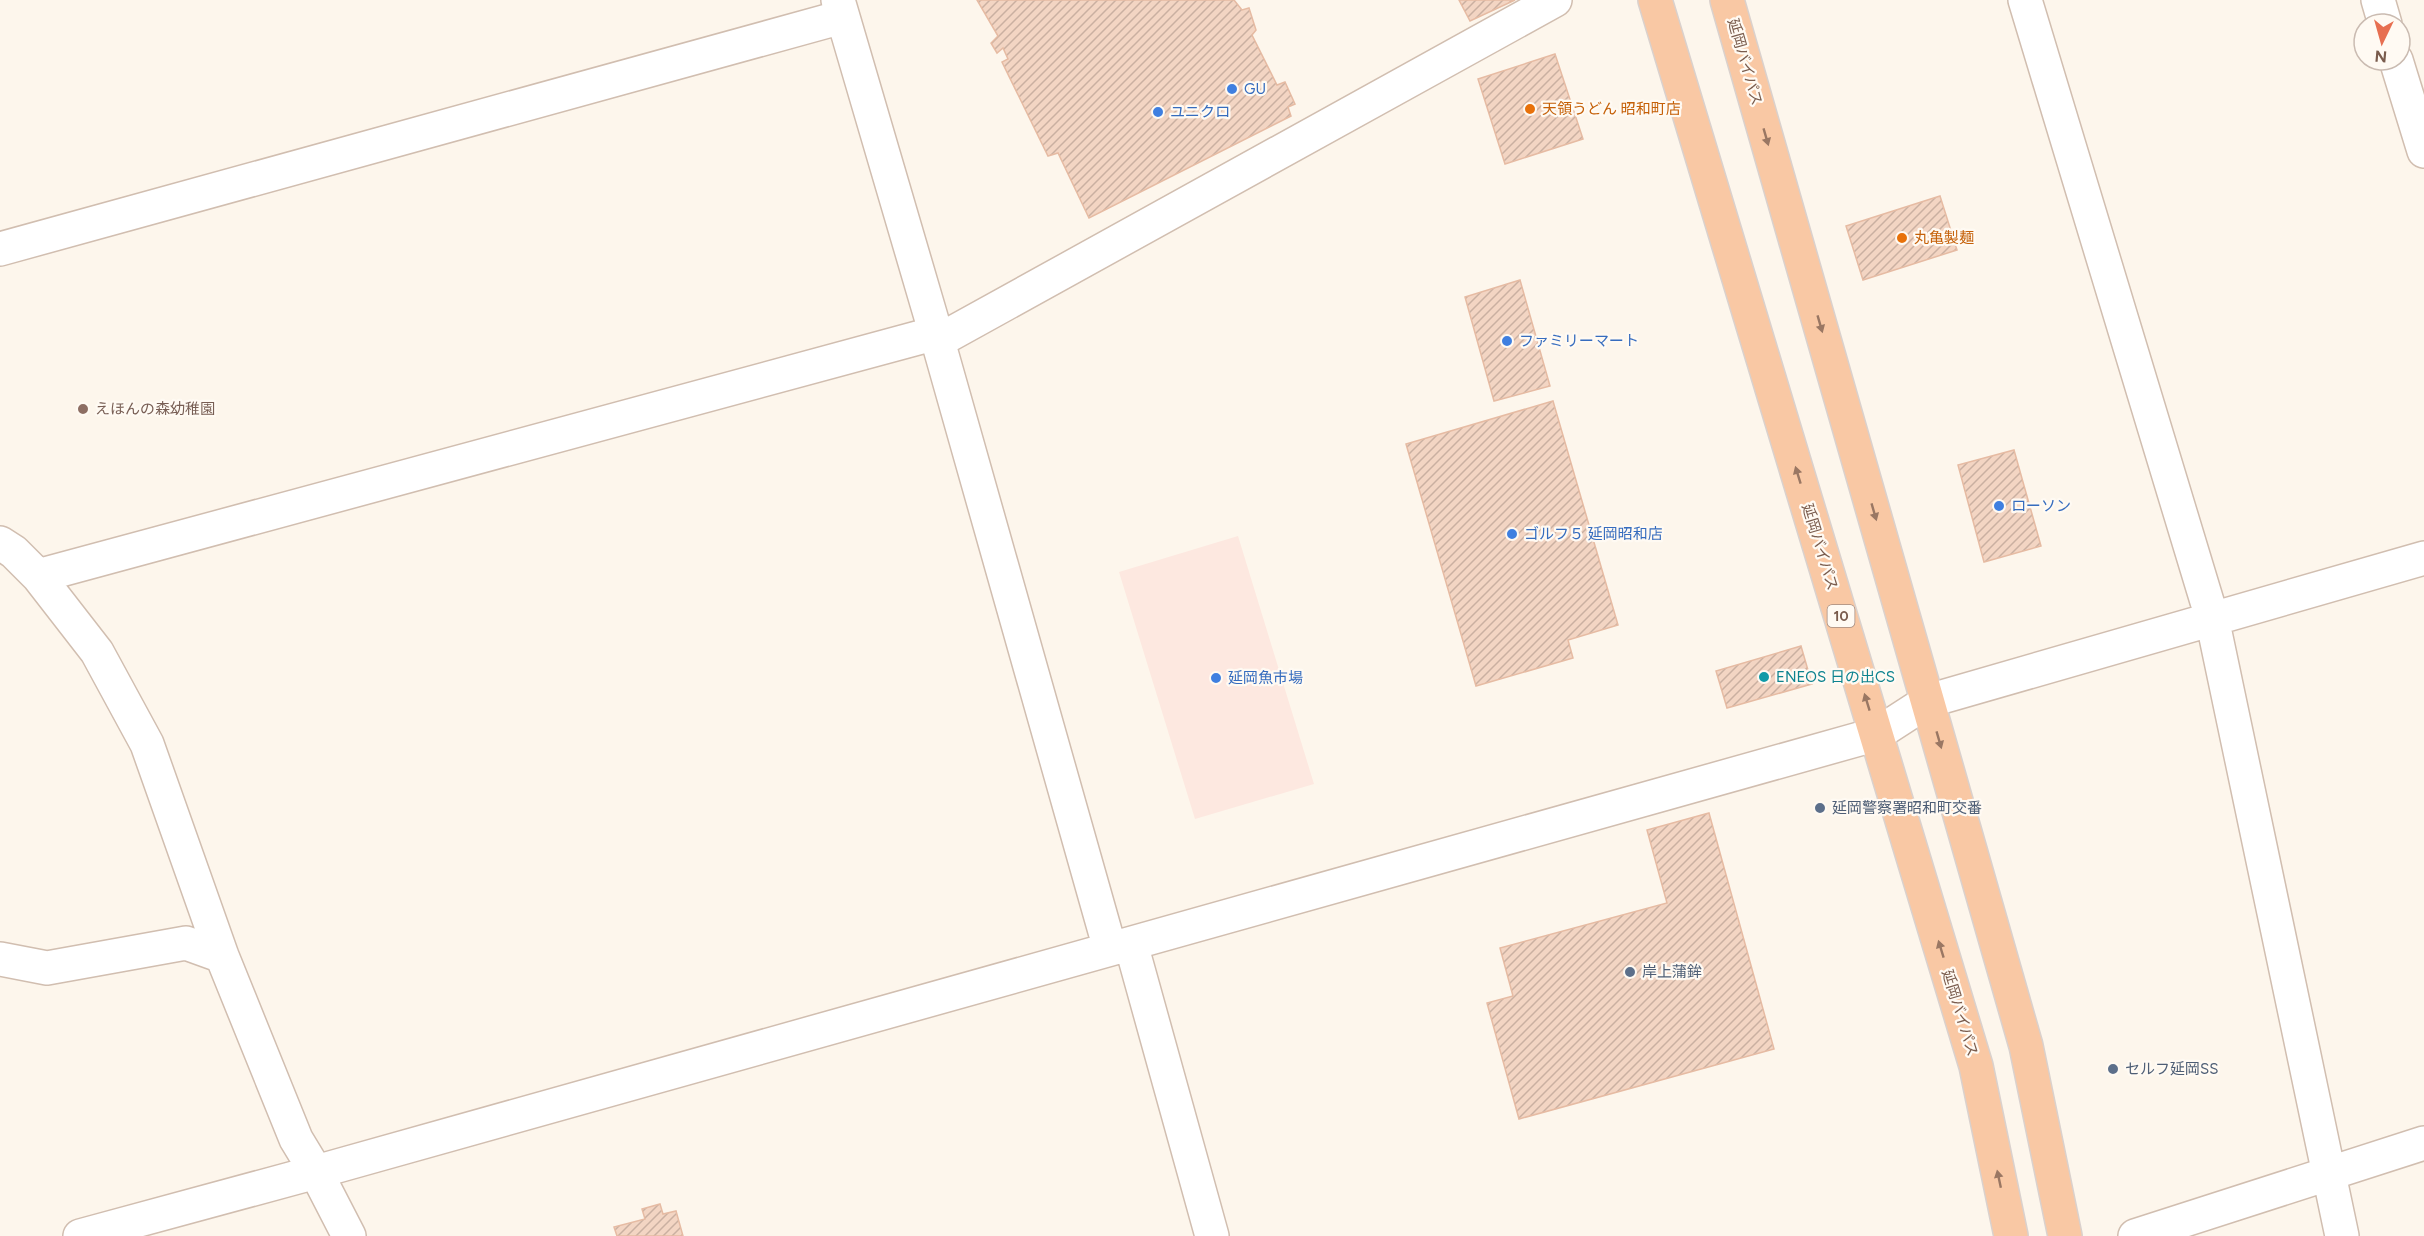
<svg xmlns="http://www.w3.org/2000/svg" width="2424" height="1236" viewBox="0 0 2424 1236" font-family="Figtree,'Noto Sans JP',sans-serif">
<defs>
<pattern id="building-hatch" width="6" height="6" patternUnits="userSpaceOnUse" patternTransform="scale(1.5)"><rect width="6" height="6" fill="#f3d5c3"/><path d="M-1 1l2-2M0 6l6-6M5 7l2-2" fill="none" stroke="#cab0a1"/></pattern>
</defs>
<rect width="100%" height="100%" fill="#fdf6ec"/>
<path fill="#fde8e0" d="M1238 536 1314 784 1195 819 1119 572Z"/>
<path fill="url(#building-hatch)" stroke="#e6bba3" stroke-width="1.5" d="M977 0H1234L1242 10 1249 8 1256 30 1252 35 1277 85 1285 82 1295 104 1288 107 1291 116 1089 218 1058 153 1048 156 1002 62 1008 59 1003 48 997 53 991 43 998 36Z
M1459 0H1515L1470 21Z
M1555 54 1583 139 1505 164 1478 79Z
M1940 196 1957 250 1863 280 1846 226Z
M1520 280 1550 386 1494 401 1465 297Z
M1553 401 1618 625 1568 640 1573 658 1476 686 1406 444Z
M2014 450 2041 546 1984 562 1958 465Z
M1801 646 1812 684 1727 708 1716 671Z
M1709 813 1774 1049 1519 1119 1487 1003 1513 996 1500 948 1667 903 1647 830Z
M660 1204 663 1214 676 1211 683 1236H617L614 1227 645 1219 642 1209Z"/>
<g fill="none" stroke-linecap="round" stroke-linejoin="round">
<g stroke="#d1beb0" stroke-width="36">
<path id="minor" d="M838 0 938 341 1110 949
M2025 0 2212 618 2342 1236
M0 249 842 17
M938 341 1555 0
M0 543 14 552 38 576 936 333
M38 576 97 652 147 744 222 956 296 1139 316 1172 349 1236
M1131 944 1212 1236
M0 959 47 968 186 943 222 956
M80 1236 316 1172 1877 734 1928 701 2424 558
M2135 1236 2424 1143"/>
</g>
<g stroke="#d1beb0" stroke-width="36">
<path id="tertiary" d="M2378 0 2385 24
M2396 60 2424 151"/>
</g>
<g stroke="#dad1cd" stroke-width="36">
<path id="trunk" d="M1655 0 1976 1066 2011 1236
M1727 0 2026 1046 2065 1236"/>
</g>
<use href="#minor" stroke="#fff" stroke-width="33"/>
<use href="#tertiary" stroke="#fff" stroke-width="33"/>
<use href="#trunk" stroke="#f9c8a4" stroke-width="33"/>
</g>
<defs><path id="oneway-solid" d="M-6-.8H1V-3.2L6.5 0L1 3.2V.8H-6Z" transform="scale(1.5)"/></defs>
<g fill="#9a7763">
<use href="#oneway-solid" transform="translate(1766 137) rotate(74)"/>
<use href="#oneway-solid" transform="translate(1820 324) rotate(74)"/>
<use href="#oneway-solid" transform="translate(1798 475) rotate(-107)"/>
<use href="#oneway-solid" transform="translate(1874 512) rotate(74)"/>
<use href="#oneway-solid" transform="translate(1867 702) rotate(-107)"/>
<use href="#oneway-solid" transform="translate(1939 740) rotate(74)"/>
<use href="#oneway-solid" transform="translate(1941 949) rotate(-107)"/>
<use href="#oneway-solid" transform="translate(1999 1179) rotate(-102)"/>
</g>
<g fill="#3f7fe0" stroke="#fffaf3" stroke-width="2">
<circle cx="1232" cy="89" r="6"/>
<circle cx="1158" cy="112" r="6"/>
<circle cx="1507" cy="341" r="6"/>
<circle cx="1999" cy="506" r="6"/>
<circle cx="1512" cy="534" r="6"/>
<circle cx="1216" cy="678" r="6"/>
</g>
<g fill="#e8710a" stroke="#fffaf3" stroke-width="2">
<circle cx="1530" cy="109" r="6"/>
<circle cx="1902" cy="238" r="6"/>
</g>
<circle fill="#8d6e63" stroke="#fffaf3" stroke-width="2" cx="83" cy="409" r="6"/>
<circle fill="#0f9aa8" stroke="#fffaf3" stroke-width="2" cx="1764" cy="677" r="6"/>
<g fill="#5c6f8a" stroke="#fffaf3" stroke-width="2">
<circle cx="1820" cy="808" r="6"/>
<circle cx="1630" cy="972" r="6"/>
<circle cx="2113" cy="1069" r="6"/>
</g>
<g text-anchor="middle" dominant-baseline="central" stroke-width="4.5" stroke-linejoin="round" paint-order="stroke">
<rect fill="#fffaf3" stroke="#a28b7f" stroke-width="1.5" x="1827.5" y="605" width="27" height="22" rx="4.5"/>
<g font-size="14" font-weight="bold" fill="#7a5c4d">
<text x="1841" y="616">10</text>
</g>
<g font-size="15" fill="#7a5c4d" stroke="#fffaf3">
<text transform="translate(1745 62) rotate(74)">延岡バイパス</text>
<text transform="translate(1820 547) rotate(73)">延岡バイパス</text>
<text transform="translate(1960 1013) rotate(73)">延岡バイパス</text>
</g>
<g font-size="15" fill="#366cbe" stroke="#fffaf3" text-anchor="start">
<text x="1244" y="89">GU</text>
<text x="1170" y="112">ユニクロ</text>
<text x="1519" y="341">ファミリーマート</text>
<text x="2011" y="506">ローソン</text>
<text x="1524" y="534">ゴルフ５ 延岡昭和店</text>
<text x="1228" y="678">延岡魚市場</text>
</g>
<g font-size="15" fill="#c56008" stroke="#fffaf3" text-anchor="start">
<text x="1542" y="109">天領うどん 昭和町店</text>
<text x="1914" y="238">丸亀製麺</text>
</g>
<g font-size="15" fill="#785e54" stroke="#fffaf3" text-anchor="start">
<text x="95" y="409">えほんの森幼稚園</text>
</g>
<g font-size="15" fill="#0d838f" stroke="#fffaf3" text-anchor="start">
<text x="1776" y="677">ENEOS 日の出CS</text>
</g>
<g font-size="15" fill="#4e5e75" stroke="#fffaf3" text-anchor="start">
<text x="1832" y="808">延岡警察署昭和町交番</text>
<text x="1642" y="972">岸上蒲鉾</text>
<text x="2125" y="1069">セルフ延岡SS</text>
</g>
</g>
<g transform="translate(2382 42) rotate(185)"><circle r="28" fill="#fffaf3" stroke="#cabbb1" stroke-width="1.5"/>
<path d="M0-4.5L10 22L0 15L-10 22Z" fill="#e76f51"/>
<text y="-9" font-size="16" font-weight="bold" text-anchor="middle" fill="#7a5c4d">N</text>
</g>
</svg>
